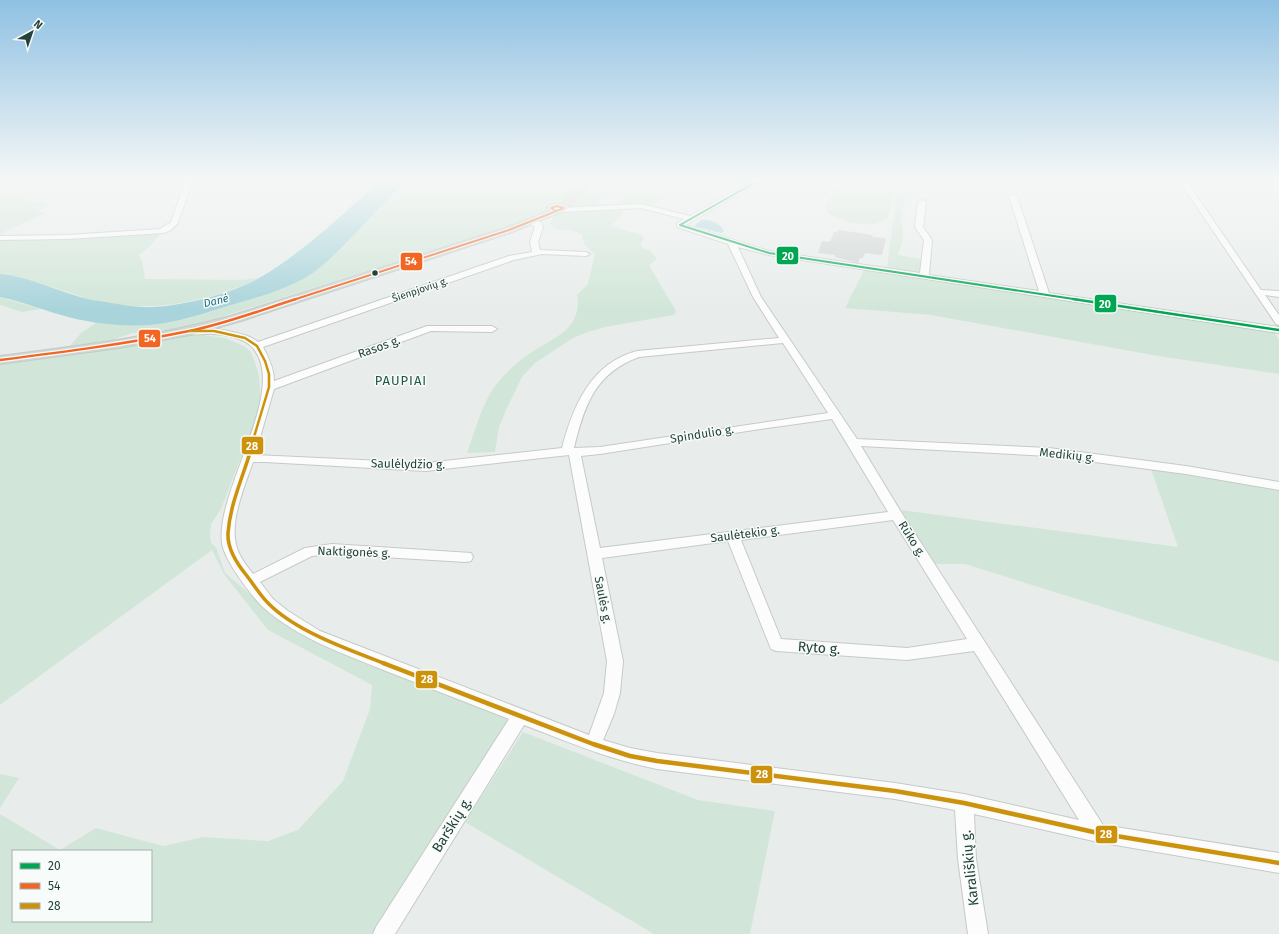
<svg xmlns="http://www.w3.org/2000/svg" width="1279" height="934" viewBox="0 0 1279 934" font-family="'Fira Sans',sans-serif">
<rect width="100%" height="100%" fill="#e8edeb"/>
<path fill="#d1e6d8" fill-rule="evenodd" d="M408 179H589L563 202 548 209 544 213 474 240 471 238 214 319 175 329 133 333 111 340 70 346 81 333 96 323 119 325 166 323 187 319 262 296 289 286 317 269 343 247 385 201Z
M597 179H683L678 182 682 186 681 187 653 205H615L630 192 616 189 595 201 625 212 610 226 642 235 644 239 641 244V247L651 251 657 259 649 265 676 311 674 315 605 327 588 332 573 338 535 363 522 377 506 410 499 427 495 452 467 453C476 429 482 401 499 381 508 371 518 361 529 354 552 338 583 330 577 295L588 284 595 254 584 244 582 235C579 233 576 231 572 230 564 229 555 232 550 224L555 215Z
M804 179H836L827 196 818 194Z
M838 179H887L896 183V186L888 218C874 230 841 223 827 212L826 206Z
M890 179H901L947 186C941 193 931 191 923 193 905 199 901 202 901 222 901 226 904 230 903 234 903 241 900 248 898 255L922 259 921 274 887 269 898 184Z
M1211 179H1270L1275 185Z
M24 193 23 200 51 204 37 211 45 213 0 234V196Z
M162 232 149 247 139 255 142 261 145 279 241 280 260 278C208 301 154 314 97 301 64 293 34 277 0 274V239Z
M864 270 1274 331 1279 340V374L1158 356 931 315 845 308Z
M0 297 40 309 22 312 0 305Z
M196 334 225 338 244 346 250 351 255 362 259 376 261 405 221 509 211 524 210 536 211 543 216 547 225 573 258 601 303 634 338 652 370 666 507 716V730L372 934H0V814L60 850 96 828 163 846 204 837 268 841 298 830 343 781 370 709 372 685 268 630 224 574 212 550 0 705V364ZM13 851H151V921H13Z
M1151 469 1279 490V662L965 564H936L933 562 901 510 1178 547Z
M523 732 698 800 775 811 750 934H654L465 822Z
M0 774 19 778 0 808Z"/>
<path fill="#a9d4db" d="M382 179H408C377 208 351 242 318 269 295 287 265 295 238 303 214 310 190 319 165 323 135 328 102 325 72 318 48 312 24 302 0 297V274C35 277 65 296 99 301 117 304 136 308 154 307 187 305 233 293 261 277 305 251 344 213 382 179Z
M701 220C711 219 719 223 724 231L721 233 694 226Z"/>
<path fill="#cfd4d2" d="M838 230 873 235 872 237 884 238 886 239 882 255 865 253 863 258H860L858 263 835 257V255L818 253 822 241 830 242 834 232H837Z"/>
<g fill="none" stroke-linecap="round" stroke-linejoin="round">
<g stroke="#c5cac8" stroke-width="2">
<path id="minor" d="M186 179H193L178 223 171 230 164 233 67 239 0 240V236L67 235 160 229 171 222Z
M755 179H764L686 225 769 251 920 273 924 240 915 227 918 202 922 200 926 202 923 227 932 240 929 275 1039 291 1009 196 1013 194 1017 196 1049 293 1279 327V333L769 255 738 247 761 297 857 439 1049 448 1186 466 1279 482V490L1186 474 1049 456 861 446 901 512 1103 825 1279 853V873L1098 842 974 814 976 859 988 934H968L958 859 955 810 895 799 657 769C611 760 568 742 524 725L395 934H373L376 927 509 719C468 703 427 687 386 671 344 654 299 639 264 608 252 597 224 560 222 543 215 491 289 390 253 348 245 338 224 334 212 334 205 333 191 337 185 331 193 322 236 332 247 336 251 337 255 340 258 342L509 256 532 252 530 242 535 227 527 222 531 220 541 222 543 227 538 242 540 250 586 252 590 254 586 256 542 254 514 260 263 347C269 358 274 369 274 381L427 326H492L497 329 492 332 431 331 274 389 255 455 426 463 562 448C573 406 591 363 637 351L779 338 753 297 728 244 677 227V223L684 219 641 208 563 212H560V208L641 204 690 216ZM783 343 828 413 600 447 574 448C584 406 595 373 639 357ZM832 419 888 512 600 548 581 456 600 454 760 429ZM569 455 607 661 604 693 589 735 320 631 288 611 273 599 260 582 312 556 332 554 466 562 471 561 473 557 471 553 332 544 305 548 253 574C246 565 238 555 236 544 230 520 245 485 253 462H265L426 471ZM893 520 967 639 907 648 781 639 741 540ZM728 541 771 649 776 651 907 660 974 651 1079 820 964 794 895 783 657 753 630 748 603 740 614 714 620 693 623 661 602 558Z
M1178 179H1185L1261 290 1279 291V297L1265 295 1279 315V325L1276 324Z"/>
</g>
<g stroke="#c3ccc9" stroke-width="2">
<path id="major" d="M586 179H596L564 212 546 218 513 232 238 322 195 334 119 348 0 364V356C77 346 154 337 230 316L505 228 549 211 546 208C549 204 556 203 561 204Z"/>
</g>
<use href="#minor" fill="#fcfcfc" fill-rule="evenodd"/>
<use href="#major" fill="#cfd7d5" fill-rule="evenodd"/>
<g stroke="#f7fbf9" stroke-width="4">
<path id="bus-1-far1" d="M761 179 680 225 769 253 1080 300"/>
</g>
<g stroke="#f7fbf9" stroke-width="5">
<path id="bus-1" d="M1073 299 1279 330"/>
</g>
<g stroke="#f7fbf9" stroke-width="4">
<path id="bus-2-far1" d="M293 300 509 230 564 208 557 206 551 208 556 211"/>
</g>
<g stroke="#f7fbf9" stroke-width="5">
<path id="bus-2" d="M0 360C63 352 126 344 189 331 225 324 261 310 296 299"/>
</g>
<g stroke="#f7fbf9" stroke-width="5">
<path id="bus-3-far2" d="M190 331H214L245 338 257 346 265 361 269 374V387L248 457"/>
</g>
<g stroke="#f7fbf9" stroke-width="6">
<path id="bus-3-far1" d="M249 456C241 481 230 506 228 533 227 549 237 564 247 576 254 585 260 595 268 603 295 631 349 650 386 664"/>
</g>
<g stroke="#f7fbf9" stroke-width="8">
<path id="bus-3" d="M383 663 593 744 630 756 657 761 895 791 964 803 1098 833 1279 863"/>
</g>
<use href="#bus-1-far1" stroke="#00a651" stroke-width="2"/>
<use href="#bus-1" stroke="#00a651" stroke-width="2.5"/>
<use href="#bus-2-far1" stroke="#f26522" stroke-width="2"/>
<use href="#bus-2" stroke="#f26522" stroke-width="2.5"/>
<use href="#bus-3-far2" stroke="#cd920c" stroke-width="2.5"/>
<use href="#bus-3-far1" stroke="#cd920c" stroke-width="3.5"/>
<use href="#bus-3" stroke="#cd920c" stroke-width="4.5"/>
</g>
<linearGradient id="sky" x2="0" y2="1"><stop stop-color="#8fc1e3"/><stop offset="0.58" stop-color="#f5f7f6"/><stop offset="1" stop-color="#f5f7f6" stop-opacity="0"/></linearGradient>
<rect width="1279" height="310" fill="url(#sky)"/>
<circle fill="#24423a" stroke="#f7fbf9" stroke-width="1.5" cx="375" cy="273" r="3.5"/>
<g text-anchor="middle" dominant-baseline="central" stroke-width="3" stroke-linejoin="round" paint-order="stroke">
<g font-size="10" fill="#24423a" stroke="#f7fbf9">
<text transform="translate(420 290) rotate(-19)">Šienpjovių g.</text>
</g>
<g font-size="11" font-style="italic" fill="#1c6f80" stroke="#f7fbf9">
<text transform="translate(216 301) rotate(-13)">Danė</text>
</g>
<g font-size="12" fill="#24423a" stroke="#f7fbf9">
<text transform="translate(379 347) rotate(-20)">Rasos g.</text>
<text transform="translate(702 434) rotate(-9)">Spindulio g.</text>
<text transform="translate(1067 455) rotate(6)">Medikių g.</text>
<text transform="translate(408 464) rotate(1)">Saulėlydžio g.</text>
<text transform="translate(745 534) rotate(-7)">Saulėtekio g.</text>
<text transform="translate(912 539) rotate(58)">Rūko g.</text>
<text transform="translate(354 552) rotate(2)">Naktigonės g.</text>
<text transform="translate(603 600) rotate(79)">Saulės g.</text>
</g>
<g font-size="13" letter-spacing="1" fill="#1f5548" stroke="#f7fbf9">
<text x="401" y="380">PAUPIAI</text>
</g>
<g font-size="14" fill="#24423a" stroke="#f7fbf9">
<text transform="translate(819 648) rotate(4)">Ryto g.</text>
<text transform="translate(452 825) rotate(-58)">Barškių g.</text>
<text transform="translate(970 868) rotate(-96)">Karališkių g.</text>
</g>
</g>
<g stroke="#f7fbf9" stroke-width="1.5">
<rect x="776" y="246" width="23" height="19" rx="4" fill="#00a651"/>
<rect x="400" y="252" width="23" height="19" rx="4" fill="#f26522"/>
<rect x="1094" y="294" width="23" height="19" rx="4" fill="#00a651"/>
<rect x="138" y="329" width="23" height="19" rx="4" fill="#f26522"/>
<rect x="241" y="436" width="23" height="19" rx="4" fill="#cd920c"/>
<rect x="415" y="670" width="23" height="19" rx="4" fill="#cd920c"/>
<rect x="750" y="765" width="23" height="19" rx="4" fill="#cd920c"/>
<rect x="1095" y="825" width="23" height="19" rx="4" fill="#cd920c"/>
</g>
<g font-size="11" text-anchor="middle" font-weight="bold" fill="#fff">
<text x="788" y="260">20</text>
<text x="411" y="265">54</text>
<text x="1105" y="308">20</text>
<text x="150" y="342">54</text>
<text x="252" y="450">28</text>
<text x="427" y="683">28</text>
<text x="762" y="778">28</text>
<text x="1106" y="838">28</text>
</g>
<rect x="12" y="850" width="140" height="72" fill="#f7fbf9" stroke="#a3b1ad"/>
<rect x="20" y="863" width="20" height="6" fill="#00a651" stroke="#a3b1ad"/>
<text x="48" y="870" font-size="12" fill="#24423a">20</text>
<rect x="20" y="883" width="20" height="6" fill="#f26522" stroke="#a3b1ad"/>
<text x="48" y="890" font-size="12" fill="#24423a">54</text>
<rect x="20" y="903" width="20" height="6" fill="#cd920c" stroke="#a3b1ad"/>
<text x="48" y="910" font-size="12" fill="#24423a">28</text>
<g transform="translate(32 32) rotate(40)" stroke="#f7fbf9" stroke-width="3" paint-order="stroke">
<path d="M0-3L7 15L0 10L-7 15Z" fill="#24423a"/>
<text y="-6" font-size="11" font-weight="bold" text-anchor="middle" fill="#24423a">N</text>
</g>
</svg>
